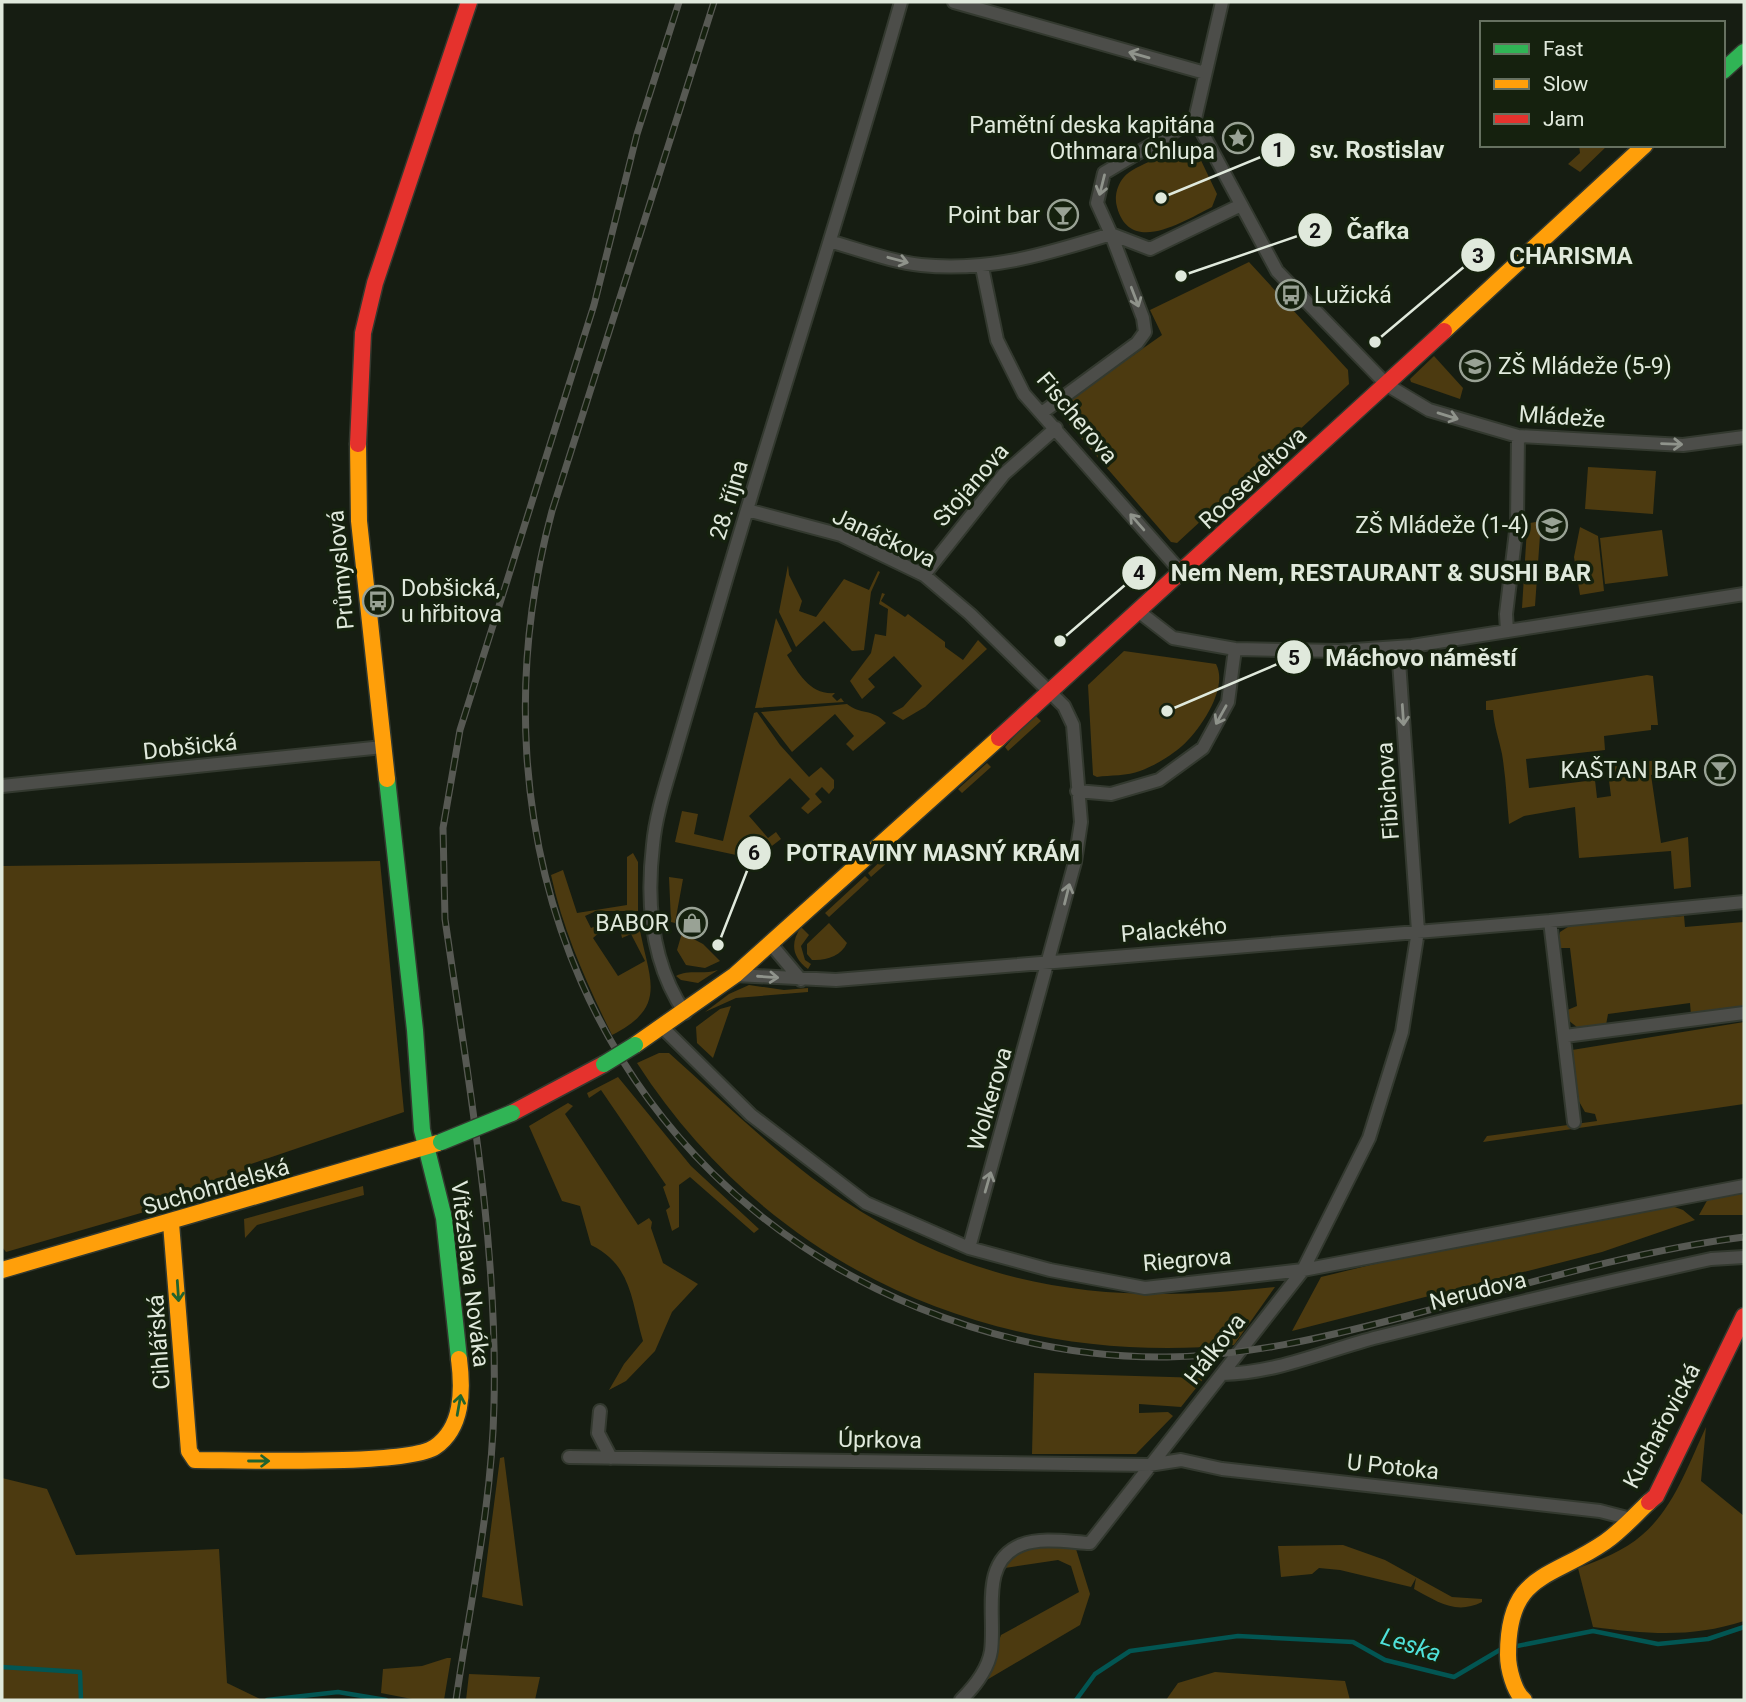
<svg xmlns="http://www.w3.org/2000/svg" width="1746" height="1702" viewBox="0 0 1746 1702" font-family="Roboto,sans-serif">
<rect width="100%" height="100%" fill="#161d12"/>
<path fill="#4c3a10" d="M1579 145H1608L1580 172 1568 164 1580 153Z
M1188 146 1197 152 1217 194 1212 207C1184 221 1130 256 1117 207 1114 197 1117 185 1124 177 1134 165 1173 153 1188 146Z
M1249 262 1348 370 1349 384 1177 543 1171 542 1061 415 1064 404 1162 335 1150 310Z
M1434 356 1463 388 1460 399 1411 382 1410 379Z
M1588 467 1656 471 1653 514 1585 509Z
M1541 521 1535 606 1522 608 1527 528 1530 523Z
M1580 527 1598 536 1604 591 1580 595 1574 557Z
M1662 530 1668 576 1605 584 1600 538Z
M788 565 789 575 802 601 799 611 816 617 844 579 869 590 878 571 880 572 871 592 864 650 852 651 824 621 796 647 779 612Z
M882 593 885 594 881 601 905 617 908 614 945 642V647L963 660 978 640 987 649 925 707 903 720 892 713 903 707 922 686 894 656 868 679 875 687 862 699 850 681 871 653 875 634 886 636 888 609 879 604Z
M776 618 792 651 787 655C799 674 810 695 835 693L832 696 837 701 841 698 844 702 755 708Z
M1124 651 1216 664C1229 688 1200 730 1182 746 1172 755 1154 766 1140 771 1128 776 1110 775 1097 777L1093 775 1088 685Z
M1647 675 1653 676 1658 725H1651V730L1604 736 1605 750 1526 759 1529 788 1595 780 1597 798 1611 796 1607 765 1661 760 1663 773 1651 775 1661 843 1688 837 1691 887 1674 889 1671 851 1579 858 1575 807 1524 816 1509 824C1507 802 1506 778 1502 754 1499 739 1494 726 1493 710H1486V701Z
M847 704C860 715 872 708 886 723L853 751 846 744 854 736 835 714 792 752 761 712Z
M757 712 780 745 809 777 821 767 834 780V788L829 794 822 787 815 794 822 802 808 814 801 808 810 799 790 778 749 816 768 838 776 832 781 839 755 859 675 842 682 811 698 814 694 834 723 841 754 713Z
M1034 714 1041 721 1008 751 1005 747Z
M987 763 991 767 962 793 958 789Z
M902 841 906 846 871 877 868 873Z
M633 853 638 862V911H596L585 916 591 928 600 924 608 925 593 938 618 976 645 961 631 934 622 938 621 933 625 926 639 925C648 978 670 1006 612 1035 587 984 563 931 551 875L563 870 577 913 627 905V857Z
M380 861 404 1112 251 1164 255 1180 6 1252 2 1247V866Z
M865 876 869 880 829 917 825 913Z
M669 877 683 879 675 923 671 922Z
M1684 916 1685 927 1744 922V1009L1691 1015 1690 1003 1608 1014 1606 1025 1578 1028 1568 1020 1565 1011 1577 1006 1570 948H1560L1557 943 1560 932 1571 925Z
M829 923 847 943C841 956 826 961 812 960L807 954V944Z
M801 927 809 935 801 946 805 960 811 964 808 969C792 957 790 943 801 927Z
M682 933 703 944 720 961 705 968 686 965 677 950Z
M718 970 698 983 681 980 676 976C689 969 703 975 718 970Z
M749 985 784 990 808 988V992L736 998 705 1012 729 994Z
M731 1006 713 1058 697 1043 696 1027 720 1009Z
M1744 1022V1104L1483 1142 1487 1136 1597 1121 1595 1114 1585 1112 1577 1098 1572 1050Z
M659 1053H669C725 1103 780 1158 843 1200 982 1292 1114 1305 1275 1287L1234 1345C993 1367 770 1269 637 1063Z
M618 1077 691 1166 759 1229 754 1233 690 1177 679 1185V1227L672 1231 666 1210 670 1207 663 1187 666 1185 601 1090 589 1098 587 1093Z
M568 1103 573 1106 565 1114 638 1225 649 1218 652 1222 651 1228 663 1263 698 1284 672 1312 655 1351 626 1381 609 1390 624 1364 643 1341C631 1300 632 1265 591 1245L580 1206 562 1201 529 1126Z
M363 1186 364 1195 257 1225 245 1238 244 1219Z
M1744 1190V1215H1699L1709 1197Z
M1669 1205 1683 1210 1695 1220 1602 1252 1292 1331 1321 1277 1395 1259Z
M1034 1373 1204 1378 1181 1407 1139 1404V1413L1168 1412 1173 1416 1136 1454H1032Z
M1706 1427 1701 1481 1744 1516V1621C1692 1638 1647 1634 1593 1627L1578 1568C1600 1560 1624 1551 1642 1535 1674 1508 1689 1463 1706 1427Z
M504 1457 523 1606 482 1597 500 1458Z
M2 1478 47 1489 76 1555 219 1549 227 1683 262 1700H2Z
M1038 1545 1076 1549 1090 1594 1080 1625 985 1681 1001 1635 1079 1592 1071 1566 1058 1560 1005 1568V1561L1018 1550Z
M1343 1545 1385 1560 1452 1597 1482 1599V1602C1456 1615 1438 1602 1414 1589L1416 1578 1411 1587 1340 1570 1319 1568 1312 1574 1281 1577 1278 1546Z
M447 1658H451L444 1700H417L381 1693 383 1669 422 1666Z
M1215 1672 1345 1681 1350 1700H1166L1178 1683Z
M469 1674 540 1677 535 1700H466Z"/>
<g fill="none" stroke-linecap="round" stroke-linejoin="round">
<path stroke="#025653" stroke-width="4.5" d="M1512 1647 1593 1631 1658 1644 1708 1639 1744 1627
M2 1667 80 1672 81 1700
M267 1700 338 1692 386 1700
M1076 1700 1095 1674 1130 1651 1238 1636 1353 1642 1385 1660 1454 1677 1503 1648"/>
<g stroke="#33392f" stroke-width="16">
<path id="street" d="M954 2 1205 73
M1195 119 1277 271 1387 385 1429 410 1518 436 1683 445 1744 437
M1195 119 1104 173 1097 203 1111 234 1150 249 1241 205
M1195 119 1222 2
M832 242C861 250 892 262 921 265 989 272 1047 254 1111 234L1143 318 1145 332 1137 343 1043 412
M982 267 997 340 1024 394 1182 573
M747 510 841 535 924 575 970 614 1064 706 1073 725 1081 822 1075 862 969 1248
M924 575 1004 474 1056 428
M1138 611 1173 638 1235 649 1340 651 1412 646 1744 594
M1507 631 1506 614 1517 523 1518 436
M2 786 383 747
M1077 791 1111 794 1159 780 1203 748 1228 702 1235 649
M1550 921 1574 1122
M770 943 801 980
M735 975 836 980 1550 921 1744 902
M685 1013C651 963 646 904 653 845 656 811 669 776 678 743 693 692 708 641 723 590 781 393 845 199 901 2
M663 1028 751 1115 866 1203 969 1248 1050 1270 1145 1288 1303 1270 1744 1186
M1565 1036 1744 1013
M1223 1374C1277 1373 1327 1350 1378 1337 1489 1309 1600 1283 1711 1259L1744 1257
M600 1411 598 1433 611 1458
M569 1457 1149 1465 1181 1460 1222 1469 1600 1511 1631 1519
M961 1700C974 1687 988 1670 991 1651 996 1615 979 1562 1021 1545 1041 1537 1069 1542 1090 1543L1303 1270 1369 1138 1402 1032 1418 931 1398 647"/>
</g>
<g stroke="#33392f" stroke-width="19">
<path id="fast" d="M1723 71 1744 52
M387 779 415 1030 422 1130 444 1218 459 1359"/>
</g>
<g stroke="#33392f" stroke-width="19">
<path id="slow" d="M1444 331 1645 145
M358 444 359 521 387 779
M635 1045 735 975 999 738
M171 1223 189 1451 195 1460C236 1460 408 1466 435 1447 463 1428 463 1390 459 1359
M2 1270 438 1143
M1524 1700C1514 1692 1508 1668 1508 1655 1508 1572 1550 1580 1605 1542 1621 1531 1635 1515 1649 1502"/>
</g>
<g stroke="#33392f" stroke-width="19">
<path id="jam" d="M358 444 363 333 375 283 469 2
M999 738 1444 331
M512 1113 604 1064
M1649 1502 1656 1496 1744 1316"/>
</g>
<use href="#street" stroke="#4c4d49" stroke-width="12"/>
<use href="#fast" stroke="#30b455" stroke-width="16"/>
<use href="#slow" stroke="#ff9f0a" stroke-width="16"/>
<use href="#jam" stroke="#e5322d" stroke-width="16"/>
<g stroke="#575953" stroke-width="7">
<path id="rail" d="M714 2 552 511C464 837 596 1176 919 1308 998 1340 1082 1358 1167 1357 1247 1356 1322 1338 1399 1318 1513 1288 1627 1252 1744 1237
M456 1700C470 1603 492 1504 494 1405 498 1242 468 1080 445 919L443 828 460 730 594 305 637 134 679 2"/>
</g>
<use href="#rail" stroke="#15210e" stroke-width="4.5" stroke-dasharray="13" stroke-linecap="butt"/>
<g stroke="#33392f" stroke-width="19" stroke-linecap="butt">
<path id="fast-bridge" d="M604 1064 635 1045
M441 1142 512 1113"/>
</g>
<use href="#fast-bridge" stroke="#30b455" stroke-width="16"/>
</g>
<defs><path id="oneway-shaft" d="M-6 0H5M1.5-3L5.5 0L1.5 3" fill="none" stroke-width="1.6" stroke-linecap="round" stroke-linejoin="round" transform="scale(1.75)"/></defs>
<g stroke="#8f938b">
<use href="#oneway-shaft" transform="translate(1139 55) rotate(-164)"/>
<use href="#oneway-shaft" transform="translate(1102 185) rotate(104)"/>
<use href="#oneway-shaft" transform="translate(898 260) rotate(15)"/>
<use href="#oneway-shaft" transform="translate(1135 297) rotate(69)"/>
<use href="#oneway-shaft" transform="translate(1448 416) rotate(17)"/>
<use href="#oneway-shaft" transform="translate(1672 444) rotate(2)"/>
<use href="#oneway-shaft" transform="translate(1137 522) rotate(-131)"/>
<use href="#oneway-shaft" transform="translate(1221 715) rotate(119)"/>
<use href="#oneway-shaft" transform="translate(1403 715) rotate(86)"/>
<use href="#oneway-shaft" transform="translate(1067 894) rotate(-76)"/>
<use href="#oneway-shaft" transform="translate(768 977) rotate(4)"/>
<use href="#oneway-shaft" transform="translate(988 1182) rotate(-74)"/>
</g>
<g stroke="#21632e">
<use href="#oneway-shaft" transform="translate(178 1291) rotate(86)"/>
<use href="#oneway-shaft" transform="translate(459 1405) rotate(-80)"/>
<use href="#oneway-shaft" transform="translate(259 1461)"/>
</g>
<defs>
<g id="sight-ring" transform="scale(1.575)"><circle r="9.5" fill="#15210e" stroke="#99a295" stroke-width="1.5"/><path d="M0-6L1.8-2.2L6-1.7L2.9 1.2L3.7 5.4L0 3.3L-3.7 5.4L-2.9 1.2L-6-1.7L-1.8-2.2Z" fill="#99a295"/></g>
<g id="bar-ring" transform="scale(1.575)"><circle r="9.5" fill="#15210e" stroke="#99a295" stroke-width="1.5"/><path d="M-6-5H6L.8 .8V4.5H3.5V6h-7V4.5H-.8V.8Z" fill="#99a295"/></g>
<g id="bus-ring" transform="scale(1.575)"><circle r="9.5" fill="#15210e" stroke="#99a295" stroke-width="1.5"/><path d="M-5-6H5V4H4V6H2V4H-2V6H-4V4H-5ZM-3.5-4V0h7V-4ZM-3.5 1.2v1.5H-2V1.2ZM2 1.2v1.5H3.5V1.2Z" fill="#99a295"/></g>
<g id="school-ring" transform="scale(1.575)"><circle r="9.5" fill="#15210e" stroke="#99a295" stroke-width="1.5"/><path d="M0-5L7-2L0 1L-7-2ZM-4 1L0 2.5L4 1V4Q0 6-4 4Z" fill="#99a295"/></g>
<g id="shop-ring" transform="scale(1.575)"><circle r="9.5" fill="#15210e" stroke="#99a295" stroke-width="1.5"/><path d="M-5-2.5h2.3a2.7 3.5 0 0 1 5.4 0H5L5.5 6h-11ZM-1.5-2.5h3a1.5 2.3 0 0 0-3 0Z" fill="#99a295"/></g>
</defs>
<g fill-rule="evenodd">
<use href="#sight-ring" x="1238" y="138"/>
<use href="#bar-ring" x="1063" y="215"/>
<use href="#bus-ring" x="1291" y="295"/>
<use href="#school-ring" x="1475" y="366"/>
<use href="#school-ring" x="1552" y="525"/>
<use href="#bus-ring" x="378" y="601"/>
<use href="#bar-ring" x="1720" y="770"/>
<use href="#shop-ring" x="692" y="923"/>
</g>
<g text-anchor="middle" dominant-baseline="central" stroke-width="7" stroke-linejoin="round" paint-order="stroke">
<g font-size="23" fill="#e0e9dc" stroke="#15210e" text-anchor="end">
<text x="1215" y="125">Pamětní deska kapitána<tspan x="1215" dy="26">Othmara Chlupa</tspan></text>
<text x="1040" y="215">Point bar</text>
<text x="1314" y="295" text-anchor="start">Lužická</text>
<text x="1498" y="366" text-anchor="start">ZŠ Mládeže (5-9)</text>
<text x="1529" y="525">ZŠ Mládeže (1-4)</text>
<text x="401" y="588" text-anchor="start">Dobšická,<tspan x="401" dy="26">u hřbitova</tspan></text>
<text x="1697" y="770">KAŠTAN BAR</text>
<text x="669" y="923">BABOR</text>
</g>
<g font-size="23" fill="#e0e9dc" stroke="#15210e">
<text transform="translate(1562 417) rotate(4)">Mládeže</text>
<text transform="translate(1077 418) rotate(50)">Fischerova</text>
<text transform="translate(1253 478) rotate(-43)">Rooseveltova</text>
<text transform="translate(971 485) rotate(-49)">Stojanova</text>
<text transform="translate(729 500) rotate(-73)">28. října</text>
<text transform="translate(884 538) rotate(25)">Janáčkova</text>
<text transform="translate(341 570) rotate(-95)">Průmyslová</text>
<text transform="translate(190 747) rotate(-6)">Dobšická</text>
<text transform="translate(1388 791) rotate(-94)">Fibichova</text>
<text transform="translate(1174 930) rotate(-5)">Palackého</text>
<text transform="translate(990 1099) rotate(-74)">Wolkerova</text>
<text transform="translate(216 1187) rotate(-16)">Suchohrdelská</text>
<text transform="translate(1187 1260) rotate(-5)">Riegrova</text>
<text transform="translate(470 1274) rotate(83)">Vítězslava Nováka</text>
<text transform="translate(1478 1291) rotate(-14)">Nerudova</text>
<text transform="translate(159 1342) rotate(-94)">Cihlářská</text>
<text transform="translate(1215 1349) rotate(-52)">Hálkova</text>
<text transform="translate(1662 1426) rotate(-62)">Kuchařovická</text>
<text transform="translate(880 1440) rotate(1)">Úprkova</text>
<text transform="translate(1393 1467) rotate(6)">U Potoka</text>
</g>
<g font-size="24" font-style="italic" fill="#4fe1da" stroke="#15210e">
<text transform="translate(1411 1645) rotate(18)">Leska</text>
</g>
</g>
<path fill="none" stroke="#e0e9dc" stroke-width="2.5" d="M1161 198L1278 150M1181 276L1315 230M1375 342L1478 255M1060 641L1139 573M1167 711L1294 657M718 945L754 853"/>
<g fill="#e0e9dc" stroke="#15210e" stroke-width="2.5">
<circle cx="1161" cy="198" r="7"/>
<circle cx="1181" cy="276" r="7"/>
<circle cx="1375" cy="342" r="7"/>
<circle cx="1060" cy="641" r="7"/>
<circle cx="1167" cy="711" r="7"/>
<circle cx="718" cy="945" r="7"/>
<circle cx="1278" cy="150" r="18"/>
<circle cx="1315" cy="230" r="18"/>
<circle cx="1478" cy="255" r="18"/>
<circle cx="1139" cy="573" r="18"/>
<circle cx="1294" cy="657" r="18"/>
<circle cx="754" cy="853" r="18"/>
</g>
<g font-size="21" text-anchor="middle" font-weight="bold" fill="#111">
<text x="1278" y="157">1</text>
<text x="1315" y="238">2</text>
<text x="1478" y="263">3</text>
<text x="1139" y="580">4</text>
<text x="1294" y="665">5</text>
<text x="754" y="860">6</text>
</g>
<g font-size="24" text-anchor="middle" font-weight="bold" fill="#e0e9dc" stroke="#15210e" stroke-width="7" stroke-linejoin="round" paint-order="stroke">
<text x="1377" y="158">sv. Rostislav</text>
<text x="1378" y="239">Čafka</text>
<text x="1571" y="264">CHARISMA</text>
<text x="1381" y="581">Nem Nem, RESTAURANT &amp; SUSHI BAR</text>
<text x="1421" y="666">Máchovo náměstí</text>
<text x="933" y="861">POTRAVINY MASNÝ KRÁM</text>
</g>
<rect width="1746" height="1702" fill="none" stroke="#e0e9dc" stroke-width="7"/>
<rect x="1480" y="21" width="245" height="126" fill="#15210e" stroke="#667160" stroke-width="2"/>
<rect x="1494" y="44" width="35" height="10" fill="#30b455" stroke="#667160" stroke-width="2"/>
<text x="1543" y="56" font-size="21" fill="#e0e9dc">Fast</text>
<rect x="1494" y="79" width="35" height="10" fill="#ff9f0a" stroke="#667160" stroke-width="2"/>
<text x="1543" y="91" font-size="21" fill="#e0e9dc">Slow</text>
<rect x="1494" y="114" width="35" height="10" fill="#e5322d" stroke="#667160" stroke-width="2"/>
<text x="1543" y="126" font-size="21" fill="#e0e9dc">Jam</text>
</svg>
